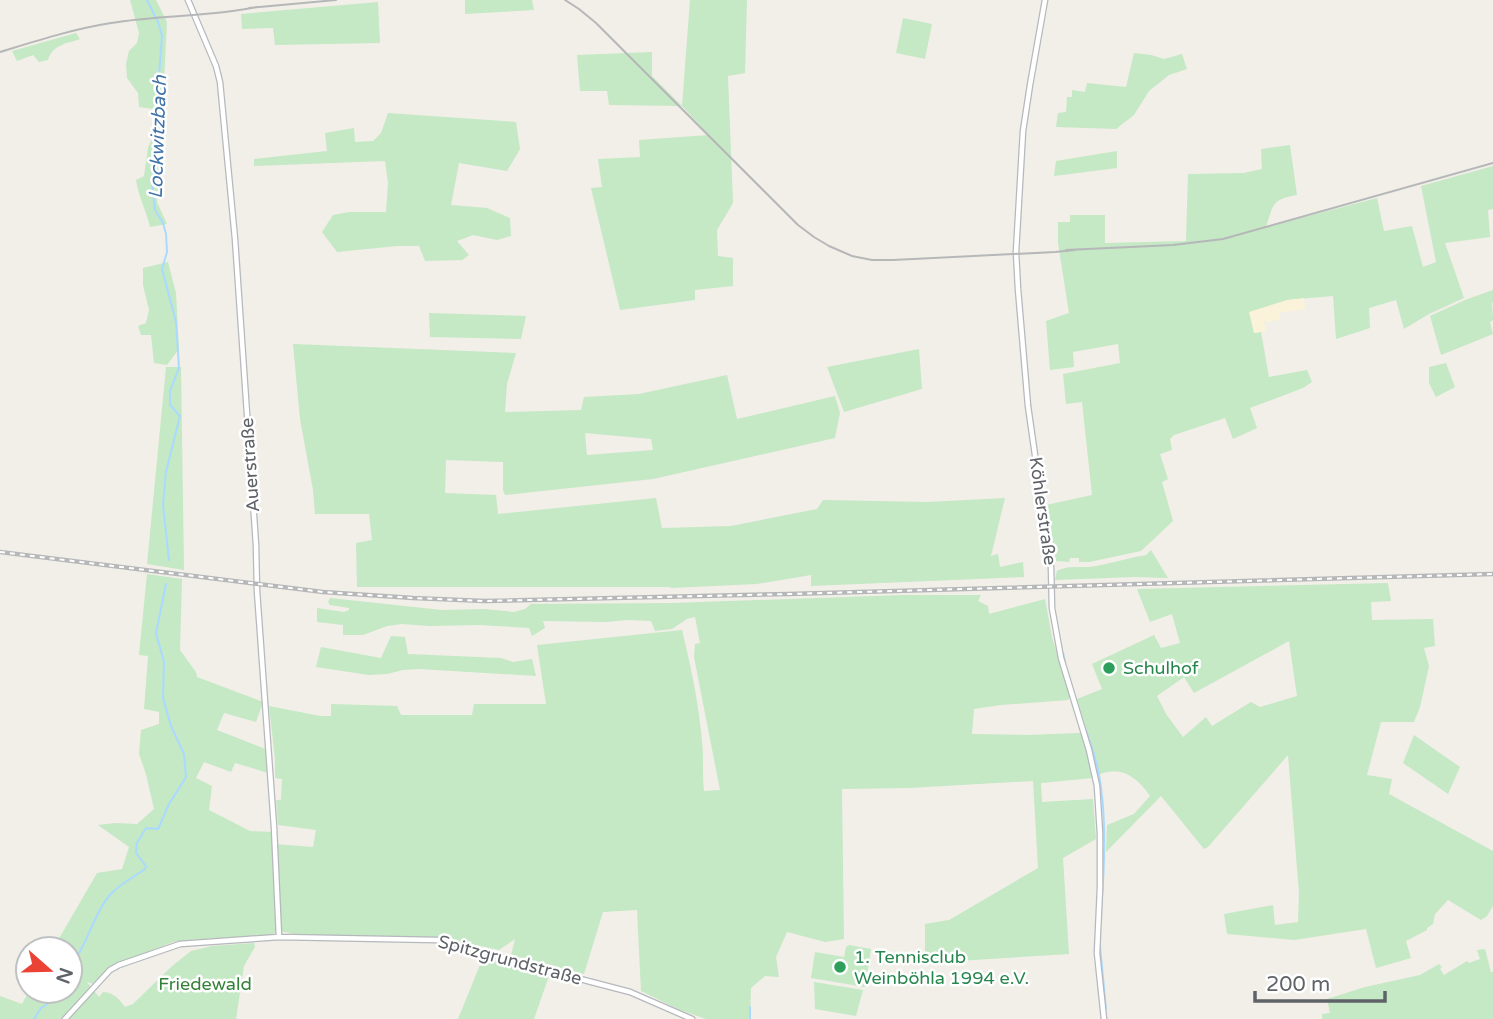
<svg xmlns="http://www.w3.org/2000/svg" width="1493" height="1019" viewBox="0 0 1493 1019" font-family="'Varela Round',sans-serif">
<rect width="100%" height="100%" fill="#f1efe8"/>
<path fill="#c5e8c5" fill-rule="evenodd" d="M130 0H156L167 22 161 140 163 155 159 178 157 202 167 224 150 227C146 209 139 199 136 180L144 176 148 148 154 133 153 109 139 107 138 93 127 78 126 64 129 51 137 43 139 33Z
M465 0H532L534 10 465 14Z
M690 0H747L745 73 728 76 733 203 717 230 718 256 733 258V286L695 290V300L620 310 591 188 602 187 598 159 640 157 639 140 709 135 682 106 609 105 607 91H580L577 55 652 52V76L682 106Z
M378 2 380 43 275 45 273 28 242 29 241 14Z
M903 18 932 24 925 59 896 53Z
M76 33 80 39C66 44 53 44 48 60L39 62 33 55 17 61 12 51Z
M1134 53 1151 55 1164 59 1182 54 1187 69 1169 75 1149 91 1134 115 1116 129 1056 127 1058 113 1066 112 1067 97H1072V90L1085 92 1087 83 1126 87Z
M388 113 516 122 520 149 507 171 459 163 451 205 487 208 510 218 511 236 497 240 473 235 457 241 469 255 462 260 425 261 419 246H397L337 252 322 232 333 215 349 212H386L388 183 385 161 254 166V159L327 151 325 133 354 128 355 142 373 141 381 133Z
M1290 145 1297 195C1272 199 1273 205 1266 227L1377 198 1384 231 1412 226 1423 267 1436 262 1421 186 1493 166V209L1488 210 1490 237 1445 243 1464 298 1429 314 1404 329 1396 300 1369 308 1370 328 1336 339 1333 296 1287 300 1254 333 1261 332 1269 377 1307 370 1312 382 1303 388 1250 408 1257 428 1233 439 1225 418 1174 435 1170 439 1172 450 1160 454 1168 479 1162 482 1173 521 1141 551 1089 562H1079V558H1070L1069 562 1056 561 1046 505 1092 495 1082 402 1066 404 1063 374 1120 363 1118 344 1073 352 1074 367 1050 370 1046 321 1069 313 1058 243V222H1070V215H1105V243L1186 241 1188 174 1244 173 1262 169 1261 149Z
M1117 151V168L1054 176 1056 161Z
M168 262 176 293 179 349 167 365 154 363 151 335H141L138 326 146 323 149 310 143 285V268Z
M1493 290V302L1492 303 1493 320 1490 322 1493 334 1441 355 1430 316 1465 300Z
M429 313 526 316 521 339 430 337Z
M293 344 516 353 507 384 505 412 581 410 584 397 639 394 727 375 737 419 835 396 840 413 835 438 653 479 505 495 503 490V462L446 460 445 493 496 495 498 514 656 498 662 528 731 526 817 509 823 500 928 502 1005 498 991 556 998 554 1000 567 1023 562 1024 577 811 586V575L757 584 671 588 670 587H357L356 543 372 540 369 514H315L313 490 300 419ZM585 433 651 439 653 450 587 455Z
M919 349 922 389 844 412 827 367Z
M1446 363 1455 387 1436 397 1429 383V367Z
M166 367H181L184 570 147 564Z
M1151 550 1168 578 1134 577 1055 580 1057 571C1070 564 1082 569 1096 566 1112 563 1129 558 1146 555Z
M147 574 182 579 180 650 196 672 197 677 263 702 256 722 224 713 217 730 268 750V773L235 763 231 772 204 762 196 778 212 786 209 810 250 831 272 832 273 844 313 847 316 830 278 825 276 800H281L282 779 275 778V759L269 706 320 716H331V704L397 706 401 715H472L474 704H546L537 645 682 630C691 667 699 704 702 742 704 758 702 775 704 791L720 790 694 657 695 644 700 643 695 617 687 619 672 629 655 631 651 621 627 620 606 622 543 621 545 628 532 636 529 628 479 625 429 626 402 624 387 626 363 635H343V625L317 622V608L344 612 349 610V608L330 605 328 602 330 598 442 610 484 609 514 612 525 609 531 604 672 603 903 595H981L978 601 988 606 989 614 1045 599 1052 637 1070 697 1068 700 1001 705 974 709 972 734 1027 735 1079 733 1087 731 1077 699 1102 689 1092 664 1154 635 1161 648 1180 643 1172 614 1150 622 1137 589 1388 583 1391 601 1371 602 1372 620 1433 619 1435 646 1424 648 1429 666 1420 707 1414 722H1381L1367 775 1392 779 1389 794 1493 851V906L1487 916 1481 920 1448 900 1435 914 1433 924 1427 928V930L1406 941 1411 958 1376 968 1366 929 1294 940 1227 934 1224 914 1273 905 1275 925 1298 922 1299 893 1288 755 1208 847 1204 849 1161 796 1106 852 1107 825 1134 814 1150 796C1136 775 1117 763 1093 778L1041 783 1042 802 1093 799 1096 839 1063 858 1069 954 925 963V924L949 920 1038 868 1033 781 909 788 842 789 844 939 825 942 787 932 776 957 779 977 765 976 751 988 750 1019H706L680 1010 641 991 637 910 603 912 584 974 511 955 515 939 499 950 442 938 426 937 298 935C288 933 279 928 271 935L188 940 173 942 115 965 107 970 93 984 87 982 99 997 103 992C114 993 118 998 125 1007L133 1004 171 967 191 951 212 946 254 943 255 947 244 966 236 1019H0V996L22 1004 29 991H70V949H53L97 873 122 869 129 847 98 825 115 823 137 824 154 809 146 774 139 754 141 730 159 724V712L144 709 148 656 139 655ZM1289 641 1297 696 1260 707 1251 702 1212 726 1206 717 1183 737 1166 714 1157 696 1184 677 1194 693Z
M391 636 405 637 408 654 501 658 513 662 532 659 536 676 419 669 403 670 387 674 369 675 316 667 321 647 381 658Z
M1414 735 1460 767 1448 794 1403 763Z
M849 945 871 949 865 987 811 978 815 952 844 957 846 947Z
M1485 949 1491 972H1493V1019H1322V1014L1330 1013 1327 999 1365 987 1420 975 1439 964 1442 967 1440 969 1444 975 1467 961 1469 963 1480 959 1477 950Z
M484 955 519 966 550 973 534 1019H458Z
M814 982 863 990 856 1016 815 1009Z"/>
<path fill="#fbf3d9" d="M1304 298 1305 309 1279 313 1280 320 1264 322 1266 331 1254 333 1249 312 1287 300Z"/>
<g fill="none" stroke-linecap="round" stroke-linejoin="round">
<path stroke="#aadaff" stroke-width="2" d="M147 0 158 22 162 36 158 88 157 156 152 182 155 210 163 223 166 234 167 252 162 269 176 322 179 368 170 391V405L180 416 166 472 163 505 169 560
M1063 653 1065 662
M1081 718C1087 733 1093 749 1097 765 1107 809 1105 864 1101 909
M1100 946 1106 1009
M70 977 72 975 70 965C88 946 92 916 109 896 118 885 134 877 145 869L146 866 136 853 137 843 146 828 158 829 169 804 186 777 184 754 171 726 163 698 164 662 156 633 166 584
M750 1007V1019
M34 1019 41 1008 46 1005 56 991"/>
<g stroke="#b5b8bc" stroke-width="7">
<path id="tertiary" d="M188 0 216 66 220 82 235 239 256 545 257 591 274 827 279 937
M1045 0 1030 85 1023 131 1016 252 1018 289 1028 406 1051 567 1052 608 1061 658 1089 750 1097 786 1100 834V888L1097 953 1104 1019
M65 1019 110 970 119 965 180 944 279 937 436 940 456 944 534 967 630 992 692 1019"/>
</g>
<use href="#tertiary" stroke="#fff" stroke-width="4.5"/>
<path stroke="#b6b7b8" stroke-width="2" d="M565 0 579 9 596 23 798 225 814 237 829 246 852 256 872 260H893L1055 252 1075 250
M249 8 336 0
M0 52C36 41 73 29 111 23 159 15 208 17 257 7
M1066 250 1173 245 1223 239 1493 163"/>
<g stroke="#b6b7b8" stroke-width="4.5">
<path id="rail" d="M0 552 323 592 413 598 485 601 789 594 1493 574"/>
</g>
<use href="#rail" stroke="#fff" stroke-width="2" stroke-dasharray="5" stroke-linecap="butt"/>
</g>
<g fill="#2e9e5b" stroke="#fff" stroke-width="2.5">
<circle cx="1109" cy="668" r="7"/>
<circle cx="840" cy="967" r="7"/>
</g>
<g text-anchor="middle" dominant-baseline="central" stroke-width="5" stroke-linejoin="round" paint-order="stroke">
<g font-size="18" fill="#5f6368" stroke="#fff">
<text transform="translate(250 465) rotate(-94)">Auerstraße</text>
<text transform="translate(1043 511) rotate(82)">Köhlerstraße</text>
<text transform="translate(510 960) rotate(15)">Spitzgrundstraße</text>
</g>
<g font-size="18" fill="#27864d" stroke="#fff" text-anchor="start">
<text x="1123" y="668">Schulhof</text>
<text x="854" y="957">1. Tennisclub<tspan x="854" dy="21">Weinböhla 1994 e.V.</tspan></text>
</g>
<g font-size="18" fill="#348238" stroke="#fff">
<text x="205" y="984">Friedewald</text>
</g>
<g font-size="19" font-style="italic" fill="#4174aa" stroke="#fff">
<text transform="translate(158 137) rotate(-88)">Lockwitzbach</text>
</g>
</g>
<g transform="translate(49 970) rotate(110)"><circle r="33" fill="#ffffff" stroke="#bfc1c3" stroke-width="2"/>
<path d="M0-5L12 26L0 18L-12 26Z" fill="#ea4335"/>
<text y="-10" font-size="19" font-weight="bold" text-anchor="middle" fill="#5f6368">N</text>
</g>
<path d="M1255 991v10h130v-10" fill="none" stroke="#5f6368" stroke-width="3.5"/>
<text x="1266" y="991" font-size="21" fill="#5f6368" stroke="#ffffff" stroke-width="5" paint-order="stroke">200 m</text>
</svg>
